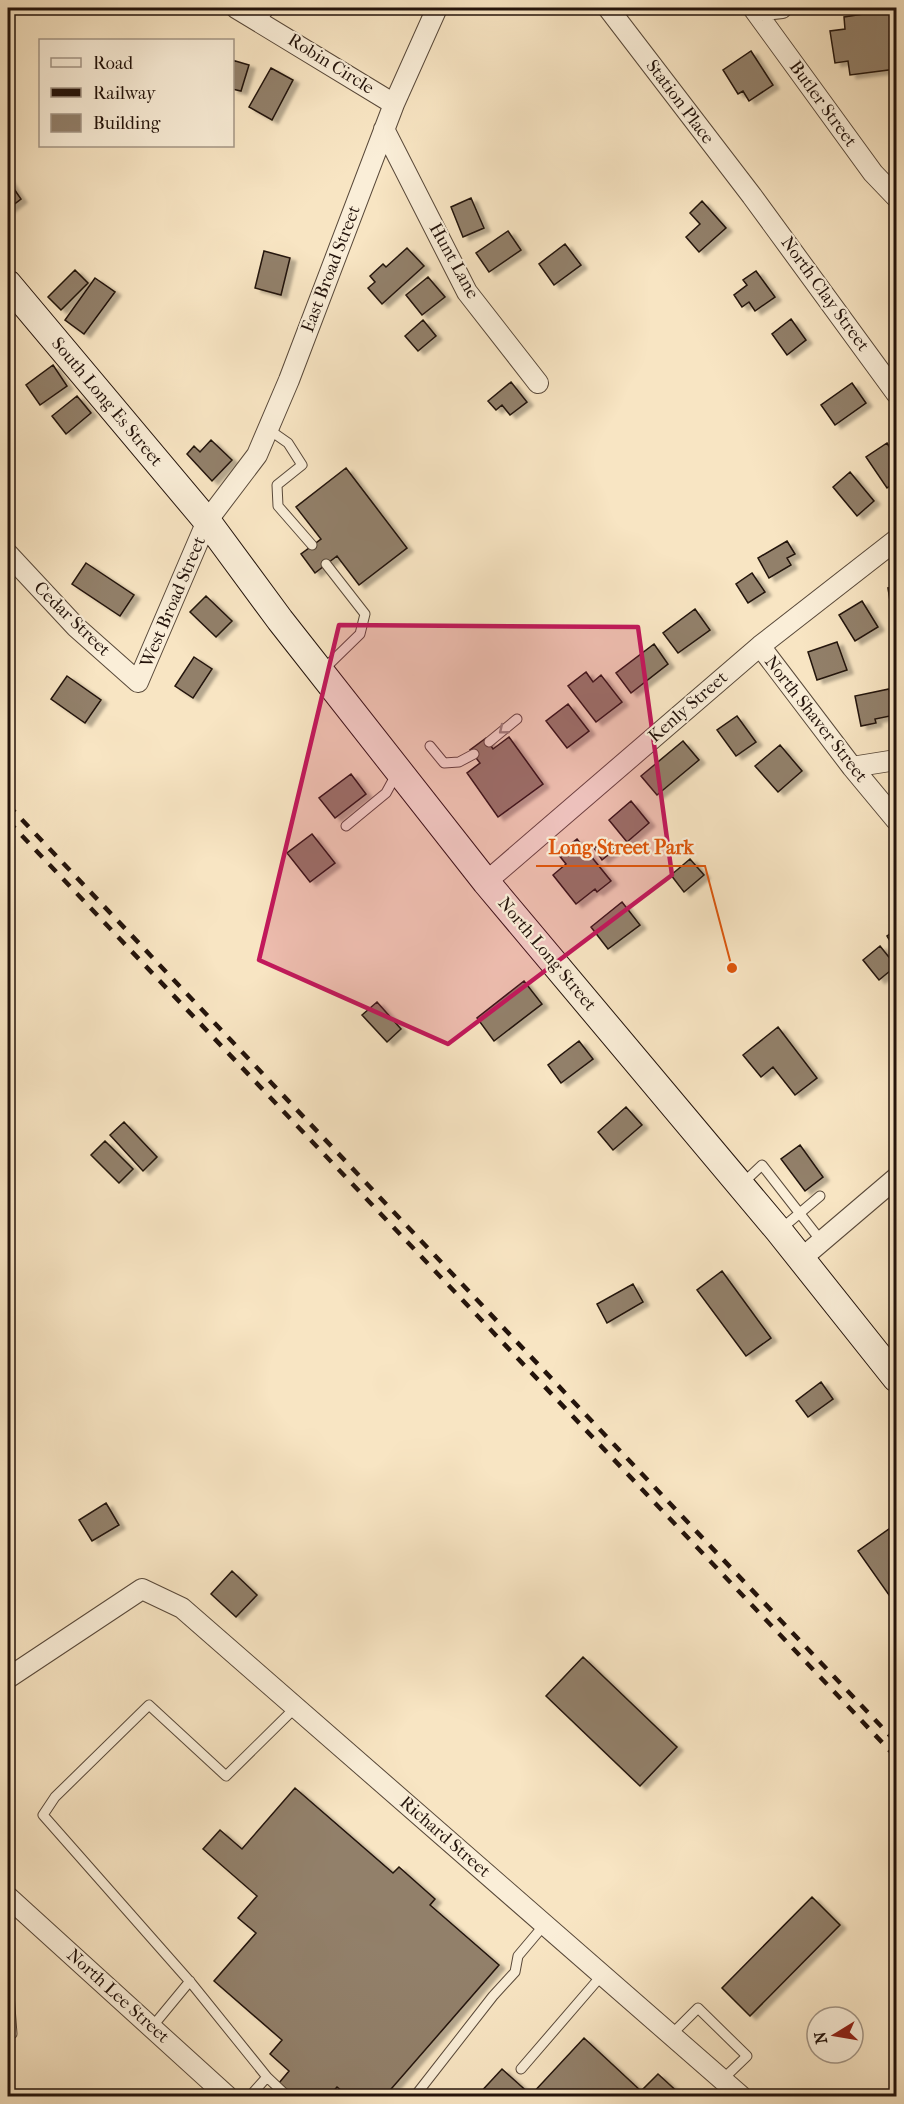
<svg xmlns="http://www.w3.org/2000/svg" width="904" height="2104" viewBox="0 0 904 2104" font-family="'IM FELL French Canon',serif">
<defs>
<filter id="shadow"><feDropShadow dx="6" dy="3.5" stdDeviation="1.5" flood-color="#0004"/></filter>
</defs>
<rect width="100%" height="100%" fill="#f8e5c3"/>
<filter id="stains"><feTurbulence type="fractalNoise" baseFrequency=".00333" numOctaves="4"/><feColorMatrix values="0 0 0 0 .2 0 0 0 0 .09 0 0 0 0 .02 0 0 0 .5 -.17"/></filter>
<radialGradient id="worn" r=".72"><stop offset=".6" stop-color="#630" stop-opacity="0"/><stop offset="1" stop-color="#630" stop-opacity=".3"/></radialGradient>
<path fill="#92806b" stroke="#23130b" stroke-width="1.5" filter="url(#shadow)" d="M896 9V69L850 75 848 61 835 63 830 31 845 29 844 17Z
M751 51 773 85 749 101 743 91 738 94 723 70Z
M232 60 249 65 241 91 232 89Z
M271 68 293 80 272 120 249 107Z
M8 180 21 199 8 209Z
M471 198 484 228 463 237 451 207Z
M702 201 726 228 699 252 686 237 700 224 690 213Z
M508 231 521 250 489 272 476 253Z
M565 244 581 265 554 285 539 264Z
M407 248 424 266 382 304 368 288 375 282 370 276 383 264 386 267Z
M264 251 290 258 281 295 255 288Z
M75 270 88 283 61 310 48 297Z
M756 271 775 297 755 311 749 302 742 307 734 295 747 285 743 280Z
M428 277 445 297 422 315 406 295Z
M95 278 115 292 84 334 65 320Z
M791 319 806 340 787 355 772 334Z
M423 320 436 336 418 351 405 336Z
M53 365 67 386 40 405 26 385Z
M511 382 527 402 510 415 502 405 496 410 488 401Z
M852 383 866 403 835 425 821 405Z
M77 396 91 413 66 434 52 416Z
M211 440 232 460 212 481 187 454 194 446 200 452Z
M887 443 896 458V481L887 488 866 457Z
M346 468 407 548 359 585 337 556 315 573 301 554 321 539 296 507Z
M850 472 874 501 857 516 833 487Z
M787 541 795 554 787 558 791 565 769 578 758 558Z
M86 563 134 595 120 616 72 584Z
M752 573 765 592 748 603 736 584Z
M896 587V600L890 601 888 588Z
M206 596 232 621 216 637 190 612Z
M862 601 878 627 855 641 839 615Z
M695 609 710 630 678 653 663 633Z
M837 642 847 670 817 680 808 652Z
M654 644 668 664 631 693 616 673Z
M194 657 212 669 193 698 175 686Z
M586 672 593 682 601 675 622 702 596 722 568 686Z
M67 676 101 700 85 723 51 699Z
M889 689 895 715 875 719 876 723 861 726 855 696Z
M568 704 589 731 567 748 546 721Z
M737 716 756 742 736 756 717 730Z
M509 737 543 784 498 817 467 773 480 763 470 750 486 738 493 749Z
M683 741 699 760 657 795 641 776Z
M780 745 802 771 778 792 755 766Z
M351 774 366 794 335 818 319 798Z
M631 801 649 823 627 842 609 820Z
M312 834 335 863 310 882 287 853Z
M577 839 611 881 597 892 595 889 576 904 553 875 566 864 558 854Z
M606 839 614 850 602 860 594 848Z
M690 859 704 875 684 892 671 875Z
M622 902 640 925 608 949 591 927Z
M896 930V951L887 936Z
M880 946 896 966 879 980 863 960Z
M524 981 542 1004 494 1041 477 1018Z
M377 1002 401 1029 387 1042 362 1015Z
M778 1027 817 1078 795 1095 773 1067 761 1077 743 1055Z
M579 1041 593 1059 561 1083 548 1065Z
M626 1107 642 1125 613 1150 598 1132Z
M124 1122 157 1157 143 1171 110 1135Z
M105 1141 133 1169 119 1183 91 1155Z
M800 1145 823 1177 805 1191 781 1159Z
M722 1271 771 1338 746 1356 697 1290Z
M633 1284 643 1302 607 1323 597 1304Z
M821 1382 833 1399 808 1417 796 1401Z
M106 1503 119 1525 92 1541 79 1520Z
M896 1524V1605L858 1551Z
M232 1571 257 1595 236 1617 211 1594Z
M583 1657 677 1747 640 1786 546 1696Z
M295 1788 393 1873 399 1867 435 1899 430 1905 499 1965 385 2096H348L337 2087 329 2096H294L279 2083 289 2071 270 2054 282 2040 214 1981 256 1933 238 1918 257 1896 203 1849 220 1830 242 1849Z
M812 1897 840 1925 750 2016 722 1988Z
M584 2038 641 2091 658 2074 682 2096H477L502 2069 531 2095Z"/>
<g fill="none" stroke-linecap="round" stroke-linejoin="round">
<g stroke="#584839" stroke-width="11">
<path id="lane" d="M260 21 271 8
M268 429 288 443 302 465 277 485 278 506 312 545
M322 671 360 634 365 614 326 564
M489 742 517 719
M430 746 444 763 459 762 474 754
M346 826 386 793 397 773
M743 1183 762 1165 822 1242
M781 1229 820 1196
M8 1991 9 1994 12 2034
M152 2027 190 1981
M671 2035 698 2008 747 2056 722 2080
M521 2069 602 1975
M267 2077 287 2096
M250 2096 267 2077 192 1984 43 1815 55 1797 149 1705 226 1776 296 1707
M415 2096 493 1996 515 1972 518 1956 545 1924"/>
</g>
<g stroke="#584839" stroke-width="22">
<path id="street" d="M236 8 394 104
M608 8 752 196 896 393
M753 8 873 173 896 197
M756 11 782 8
M384 129 467 292 538 383
M8 554 76 627 138 682 207 521 257 455 289 380 394 104 437 8
M760 646 852 767 896 820
M852 767 896 760
M486 882 760 646 896 540
M802 1258 896 1178
M8 1678 142 1589 182 1608 741 2096
M8 1897 227 2096"/>
</g>
<g stroke="#23130b" stroke-width="29">
<path id="secondary" d="M8 284 207 521 280 620 486 882 779 1231 896 1378"/>
</g>
<use href="#lane" stroke="#faeed8" stroke-width="9"/>
<use href="#street" stroke="#faeed8" stroke-width="20"/>
<use href="#secondary" stroke="#faeed8" stroke-width="27"/>
<path stroke="#23130b" stroke-width="4.5" stroke-dasharray="10 10" stroke-linecap="butt" d="M8 805 896 1742
M8 821 896 1757"/>
</g>
<defs><path id="oneway-chevron" d="M-2-3.5L2.5 0L-2 3.5" fill="none" stroke-width="1.6" stroke-linecap="round" stroke-linejoin="round" transform="scale(1.5)"/></defs>
<use stroke="#998b7c" href="#oneway-chevron" transform="translate(503 730) rotate(141)"/>
<path fill="#c2185b" fill-opacity="0.2" stroke="#c2185b" stroke-width="4.5" stroke-linejoin="round" d="M339 625 638 627 672 875 448 1044 259 960Z"/>
<g text-anchor="middle" dominant-baseline="central" stroke-width="4.5" stroke-linejoin="round" paint-order="stroke">
<g font-size="18" fill="#23130b" stroke="#faeed8">
<text transform="translate(331 64) rotate(32)">Robin Circle</text>
<text transform="translate(680 102) rotate(53)">Station Place</text>
<text transform="translate(823 104) rotate(54)">Butler Street</text>
<text transform="translate(454 261) rotate(61)">Hunt Lane</text>
<text transform="translate(331 269) rotate(-69)">East Broad Street</text>
<text transform="translate(825 294) rotate(54)">North Clay Street</text>
<text transform="translate(107 402) rotate(50)">South Long Es Street</text>
<text transform="translate(173 602) rotate(-67)">West Broad Street</text>
<text transform="translate(72 619) rotate(44)">Cedar Street</text>
<text transform="translate(688 707) rotate(-41)">Kenly Street</text>
<text transform="translate(816 719) rotate(52)">North Shaver Street</text>
<text transform="translate(547 954) rotate(50)">North Long Street</text>
<text transform="translate(445 1837) rotate(41)">Richard Street</text>
<text transform="translate(118 1996) rotate(42)">North Lee Street</text>
</g>
</g>
<path fill="none" stroke="#de560c" stroke-width="2" d="M732 968L705 866H536"/>
<circle fill="#de560c" stroke="#faeed8" stroke-width="2" cx="732" cy="968" r="6"/>
<g font-size="20" text-anchor="middle" font-weight="bold" fill="#de560c" stroke="#faeed8" stroke-width="4.5" stroke-linejoin="round" paint-order="stroke">
<text x="621" y="854">Long Street Park</text>
</g>
<rect width="904" height="2104" fill="none" stroke="#f8e5c3" stroke-width="30"/>
<rect x="9" y="9" width="886" height="2086" fill="none" stroke="#23130b" stroke-width="3"/>
<rect x="15" y="15" width="874" height="2074" fill="none" stroke="#23130b" stroke-width="1.5"/>
<rect x="39" y="39" width="195" height="108" fill="#faeed8" stroke="#a49686" stroke-width="1.5"/>
<rect x="51" y="58" width="30" height="9" fill="#faeed8" stroke="#a49686" stroke-width="1.5"/>
<text x="93" y="69" font-size="18" fill="#23130b">Road</text>
<rect x="51" y="88" width="30" height="9" fill="#23130b" stroke="#a49686" stroke-width="1.5"/>
<text x="93" y="99" font-size="18" fill="#23130b">Railway</text>
<rect x="51" y="114" width="30" height="18" fill="#92806b" stroke="#a49686" stroke-width="1.5"/>
<text x="93" y="129" font-size="18" fill="#23130b">Building</text>
<g transform="translate(835 2035) rotate(259)"><circle r="28" fill="#faeed8" stroke="#a49686" stroke-width="1.5"/>
<path d="M0-4.5L10 22L0 15L-10 22Z" fill="#8f2418"/>
<text y="-9" font-size="16" font-weight="bold" text-anchor="middle" fill="#23130b">N</text>
</g>
<rect width="100%" height="100%" filter="url(#stains)"/>
<rect width="100%" height="100%" fill="url(#worn)"/>
</svg>
